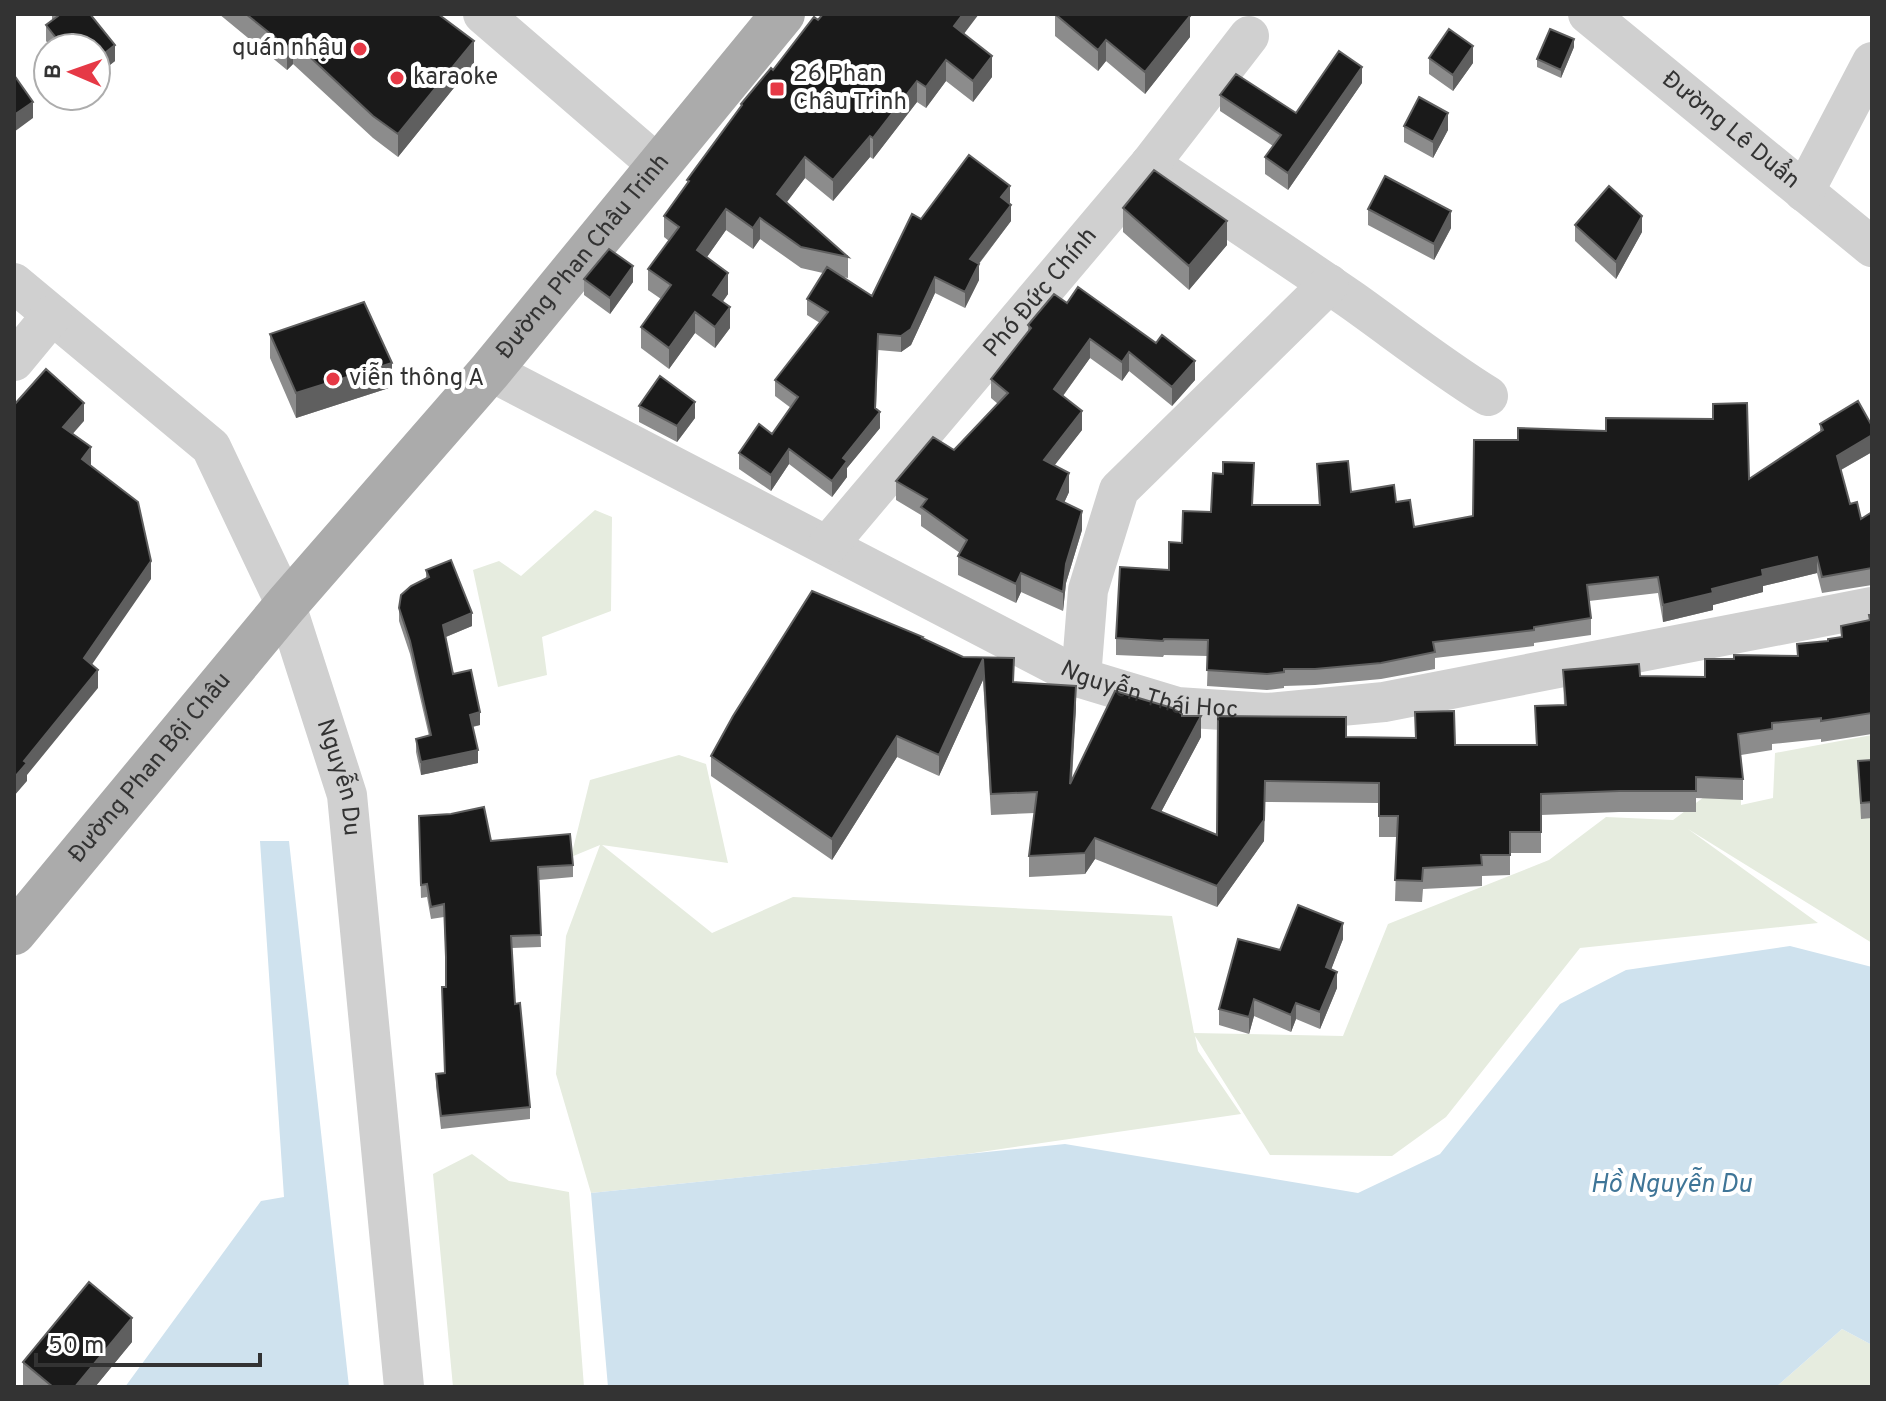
<svg xmlns="http://www.w3.org/2000/svg" width="1886" height="1401" viewBox="0 0 1886 1401" font-family="Overpass,sans-serif">
<rect width="100%" height="100%" fill="#fff"/>
<path fill="#e6ecdf" d="M595 510 612 517 611 611 542 637 547 675 498 687 473 570 499 561 521 576Z
M1872 735V943L1688 829 1818 923 1580 948 1446 1117 1392 1156 1270 1155 1195 1036 1198 1051 1241 1114 967 1154 591 1193 556 1074 566 936 600 845 571 857 590 780 679 755 706 764 728 863 602 845 712 933 793 897 1172 916 1194 1033 1343 1036 1388 924 1549 860 1606 817 1673 820 1704 797 1741 775V805L1773 798 1775 753Z
M472 1154 509 1181 569 1192 584 1387H453L433 1174Z
M1842 1329 1872 1345V1387H1776Z"/>
<path fill="#cfe2ee" d="M260 841H289L349 1387H125L261 1201 284 1197Z
M1790 946 1872 967V1345L1842 1329 1776 1387H608L591 1193 1065 1144 1358 1193 1440 1154 1560 1004 1626 970Z"/>
<g fill="none" stroke-linecap="round" stroke-linejoin="round">
<g stroke="#d0d0d0" stroke-width="40">
<path d="M483 14 659 166"/>
<path id="s1" d="M1588 14 1872 247"/>
<path d="M1150 164C1218 210 1286 255 1353 301 1398 333 1441 367 1488 396"/>
<path d="M1804 192 1872 62"/>
<path id="s2" d="M14 283 211 447 286 605 347 795 404 1387"/>
<path d="M14 361 52 315"/>
<path id="s3" d="M490 371 1081 678 1177 707 1267 713 1384 702 1872 607"/>
<path id="s4" d="M828 545 1150 164 1249 36"/>
<path d="M1081 678 1088 590 1119 490 1329 284"/>
</g>
<path stroke="#ababab" stroke-width="44" id="s5" d="M14 933 286 605 490 371 783 14"/>
</g>
<path fill="#8c8c8c" d="M52 14H90L115 61 96 76V48H52L46 41V25L52 20Z
M219 14H438L474 63 398 157 373 138 293 64 287 70Z
M1053 14H1187L1190 37 1145 94 1106 61 1098 71 1055 36V15Z
M818 20 964 34 992 77 973 102 946 81 926 108 917 102 873 159 870 157 833 201 805 178 787 202 848 257V278L842 277 872 296 921 219 1010 202 1011 221 979 264V280L965 308 935 293 911 345 901 352 878 350 876 408 880 428 847 468V477L832 497 789 464 771 491 739 469V453L772 434 791 408 775 396V380L820 323 807 315V299L823 273 801 268 760 239 753 249 726 230 707 257 728 294 722 302 730 328 715 348 695 333 669 369 641 348V327L661 299 648 290V269L669 241 664 237V216L687 183V180L741 107V104L773 70Z
M1574 47 1561 78 1537 67V59Z
M1429 58 1473 63 1453 91 1429 74Z
M1362 83 1288 190 1265 174V157L1273 146 1220 111V95L1296 113Z
M1404 126 1448 130 1433 158 1404 142Z
M1123 208 1227 245 1189 290 1123 232Z
M1368 209 1451 228 1434 260 1368 225Z
M1575 225 1642 232 1616 279 1575 241Z
M584 279 633 282 610 314 584 295Z
M1067 303 1195 380 1172 406 1129 371 1122 381 1090 358 1063 396 1082 430 1054 465 1069 492 1064 503 1082 530 1066 583 1063 611 1021 592 1016 603 958 575V556L960 553 921 526V515L896 500V481L954 450 998 404 991 398V379L1028 332V325Z
M270 334 392 387 296 418 270 358Z
M639 406 695 418 677 442 639 422Z
M1820 424 1872 426V452L1841 470 1850 504 1861 519 1872 512V585L1822 593 1817 573 1763 586V592L1713 605V610L1663 622 1658 593 1589 601 1591 618V635L1534 643V646L1435 658V669L1381 679 1315 685 1284 686V688L1267 690 1207 686 1208 656 1164 655 1163 657 1116 655V638L1169 570 1182 543 1211 512 1223 474 1253 505H1319L1317 464 1351 492 1396 502 1414 527 1749 479 1820 433Z
M426 570 472 626 446 637 453 674 480 725 473 727 478 763 421 775 416 752V739L429 736 410 654 399 621V608L426 579Z
M1869 615H1872V734L1821 742V739L1772 744V750L1741 755 1743 779V800L1696 798V812H1619L1541 815V853H1510V875L1482 876V886L1423 889 1422 902 1395 901 1397 837H1379V803L1265 802 1264 841 1217 907 1095 859 1085 874 1029 877V856L1035 813 991 815 983 680 939 776 897 757 832 860 711 776V756L923 638 1014 682 1076 707 1072 781 1182 716 1201 737 1161 812 1217 835 1218 716 1346 737 1455 745H1536L1535 706 1564 705 1563 670 1640 676 1705 677 1734 659 1797 656V644L1828 641 1841 637V626L1869 620Z
M1872 760V818L1861 819 1858 761Z
M419 829 491 841 573 865V877L539 880 541 947 512 948 515 1004 530 1107V1119L441 1129 436 1086V1074L445 1073 446 967 444 917 431 919 427 897 421 898Z
M1343 939 1331 969 1337 988 1320 1029 1296 1019 1291 1032 1254 1016 1249 1034 1219 1025V1009L1280 950Z
M132 1342 95 1387 23 1386V1362Z"/>
<path fill="#5f5f5f" d="M963 14H979L954 47V26Z
M1190 16V37L1145 94V72Z
M1574 39V47L1561 78V70Z
M1106 40V61L1098 71V50Z
M293 41V64L287 70V47Z
M474 41V63L398 157V134Z
M115 45V61L96 76V60Z
M1473 46V63L1453 91V75Z
M992 56V77L973 102V81Z
M946 60V81L926 108V87Z
M1362 67V83L1288 190V173Z
M917 81V102L873 159V138Z
M33 102V118L14 132V115Z
M1448 113V130L1433 158V142Z
M870 136V157L833 201V180Z
M805 157V178L777 215V194Z
M1010 186V202L1001 213V197Z
M1011 205V221L970 275V259Z
M726 209V230L697 271V250Z
M1451 211V228L1434 260V244Z
M1642 216V232L1616 279V262Z
M760 218V239L753 249V228Z
M1227 221V245L1189 290V266Z
M979 264V280L965 308V292Z
M633 266V282L610 314V298Z
M728 273V294L713 316V295Z
M935 277V293L911 345 901 352V336Z
M730 307V328L715 348V327Z
M695 312V333L669 369V348Z
M1090 339V358L1054 408V389Z
M1129 352V371L1122 381V362Z
M1195 361V380L1172 406V387Z
M392 363V387L296 418V393Z
M695 402V418L677 442V426Z
M84 403V421L63 445V427Z
M1082 411V430L1044 479V460Z
M880 412V428L847 468V477L832 497V481L843 458Z
M1872 435V452L1837 472V456Z
M91 447V465L82 476V459Z
M789 449V464L771 491V475Z
M1069 473V492L1057 518V499Z
M1082 511V530L1066 583 1063 611V592L1066 564Z
M1817 557V573L1763 586V592L1713 605V610L1663 622V605L1762 570Z
M151 561V579L84 676V658Z
M1021 573V592L1016 603V584Z
M472 613V626L443 638V625Z
M983 659V680L939 776V755Z
M98 670V688L27 775V781L14 796V778L24 761Z
M1076 686V707L1070 805V784Z
M480 712V725L470 727V715Z
M1201 716V737L1152 829V808Z
M897 736V757L832 860V839Z
M478 750V763L421 775V762Z
M1265 781 1264 841 1217 907V886Z
M1095 838V859L1085 874V853Z
M1343 923V939L1326 983V967Z
M1337 972V988L1320 1029V1012Z
M1254 999V1016L1249 1034V1017Z
M1296 1003V1019L1291 1032V1015Z
M132 1318V1342L95 1387H75Z"/>
<path fill="#1a1a1a" stroke="#5f5f5f" stroke-width="2" d="M57 14H90L115 45 96 60V48H64L46 25 58 16Z
M246 14H438L474 41 398 134 373 116 293 41 287 47Z
M823 14H963L954 26 992 56 973 81 946 60 926 87 917 81 873 138 870 136 833 180 805 157 777 194 848 257 801 247 760 218 753 228 726 209 697 250 728 273 713 295 730 307 715 327 695 312 669 348 641 327 671 285 648 269 679 227 664 216 689 181 687 180 742 105 741 104 771 68 773 70 814 17 818 20Z
M1055 14H1187L1190 16 1145 72 1106 40 1098 50Z
M1449 29 1473 46 1453 75 1429 58Z
M1550 29 1574 39 1561 70 1537 59Z
M1339 51 1362 67 1288 173 1265 157 1281 135 1220 95 1236 74 1296 113Z
M14 75 33 102 14 115Z
M1419 97 1448 113 1433 142 1404 126Z
M969 155 1010 186 1001 197 1011 205 970 259 979 264 965 292 935 277 911 329 901 336 878 334 875 408 880 412 843 458 847 461 832 481 789 449 771 475 739 453 759 424 772 434 798 397 775 380 828 312 807 299 827 267 872 296 912 214 921 219Z
M1154 170 1227 221 1189 266 1123 208Z
M1385 176 1451 211 1434 244 1368 209Z
M1609 186 1642 216 1616 262 1575 225Z
M609 249 633 266 610 298 584 279Z
M1078 287 1156 343 1162 335 1195 361 1172 387 1129 352 1122 362 1090 339 1054 389 1082 411 1044 460 1069 473 1057 499 1082 511 1066 564 1063 592 1021 573 1016 584 958 556 967 540 921 507 927 499 896 481 933 437 954 450 1008 393 991 379 1031 328 1028 325 1054 294 1067 303Z
M364 302 392 363 296 393 270 334Z
M46 369 84 403 63 427 91 447 82 459 138 502 151 561 84 658 98 670 24 761 27 763 14 778V405Z
M660 376 695 402 677 426 639 406Z
M1858 401 1872 426V435L1837 456 1850 504 1857 502 1861 519 1872 512V568L1822 577 1817 557 1762 570 1763 576 1712 589 1713 593 1663 605 1658 577 1587 585 1591 618 1534 627V630L1433 642 1435 652 1381 663 1315 669H1284V672L1267 674 1207 670 1208 640 1164 639 1163 641 1116 638 1120 567 1169 570V542L1182 543 1183 511 1211 512 1213 473 1223 474V462L1254 463 1252 505H1320L1317 464 1348 461 1351 492 1394 485 1396 502 1410 500 1414 527 1473 516 1474 440H1518V428L1606 431V418L1713 419V404L1747 403 1749 479 1823 430 1820 424Z
M451 560 472 613 443 625 453 674 471 670 480 712 470 715 478 750 421 762 416 739 431 735 410 641 399 608 401 595 411 586 429 577 426 570Z
M812 591 923 637 922 638 963 657 1014 658 1013 682 1076 686 1070 784 1115 691 1172 708 1182 714V716H1201L1152 808 1217 835 1218 716 1346 717V737L1416 738 1415 712 1454 711 1455 745H1537L1535 706 1566 705 1563 670 1639 664 1640 676 1705 677V659H1734V655L1798 656 1797 644 1828 641V639L1842 637 1841 626 1870 620 1869 615H1872V713L1821 721V718L1772 723V729L1738 734 1743 779 1696 777V791H1619L1541 794V832H1510V855H1481L1482 865 1423 868 1422 881 1395 880 1398 816H1379V783L1265 781 1264 820 1217 886 1095 838 1085 853 1029 856 1037 792 991 794 983 659 939 755 897 736 832 839 711 756 733 716Z
M1872 760V802L1861 803 1858 761Z
M484 807 491 841 570 834 573 865 538 867 541 935 511 936 515 1004 520 1003 530 1107 441 1116 436 1074 445 1073 442 987H446V957L444 904 431 907 427 884 421 885 419 816 451 814Z
M1298 905 1343 923 1326 967 1337 972 1320 1012 1296 1003 1291 1015 1254 999 1249 1017 1219 1009 1238 939 1280 950Z
M89 1282 132 1318 75 1387H53L23 1362Z"/>
<g fill="#e63946" stroke="#fff" stroke-width="3">
<circle cx="360" cy="49" r="8"/>
<circle cx="397" cy="78" r="8"/>
<rect x="769" y="81" width="16" height="16" rx="4"/>
<circle cx="333" cy="379" r="8"/>
</g>
<g text-anchor="middle" dominant-baseline="central" stroke-width="8" stroke-linejoin="round" paint-order="stroke">
<g font-size="24" fill="#333" stroke="#fff" text-anchor="start">
<text x="344" y="49" text-anchor="end">quán nhậu</text>
<text x="793" y="75">26 Phan<tspan x="793" dy="28">Châu Trinh</tspan></text>
<text x="413" y="78">karaoke</text>
<text x="349" y="379">viễn thông A</text>
</g>
<g font-size="24" fill="#333" stroke="#fff">
<text stroke="none"><textPath href="#s1" startOffset="184">Đường Lê Duẩn</textPath></text>
<text stroke="none"><textPath href="#s5" startOffset="884">Đường Phan Châu Trinh</textPath></text>
<text stroke="none"><textPath href="#s4" startOffset="330">Phó Đức Chính</textPath></text>
<text stroke="none"><textPath href="#s3" startOffset="736">Nguyễn Thái Học</textPath></text>
<text stroke="none"><textPath href="#s5" startOffset="214">Đường Phan Bội Châu</textPath></text>
<text stroke="none"><textPath href="#s2" startOffset="612">Nguyễn Du</textPath></text>
</g>
<g font-size="26" font-style="italic" fill="#3f7597" stroke="#fff">
<text x="1671" y="1185">Hồ Nguyễn Du</text>
</g>
</g>
<rect width="1886" height="1401" fill="none" stroke="#333333" stroke-width="32"/>
<g transform="translate(72 72) rotate(272)"><circle r="38" fill="#ffffff" stroke="#adadad" stroke-width="2"/>
<path d="M0-6L14 30L0 20L-14 30Z" fill="#e63946"/>
<text y="-12" font-size="22" font-weight="bold" text-anchor="middle" fill="#333333">B</text>
</g>
<path d="M36 1353v12h224v-12" fill="none" stroke="#333333" stroke-width="4"/>
<text x="48" y="1353" font-size="24" fill="#333333" stroke="#ffffff" stroke-width="6" paint-order="stroke">50 m</text>
</svg>
